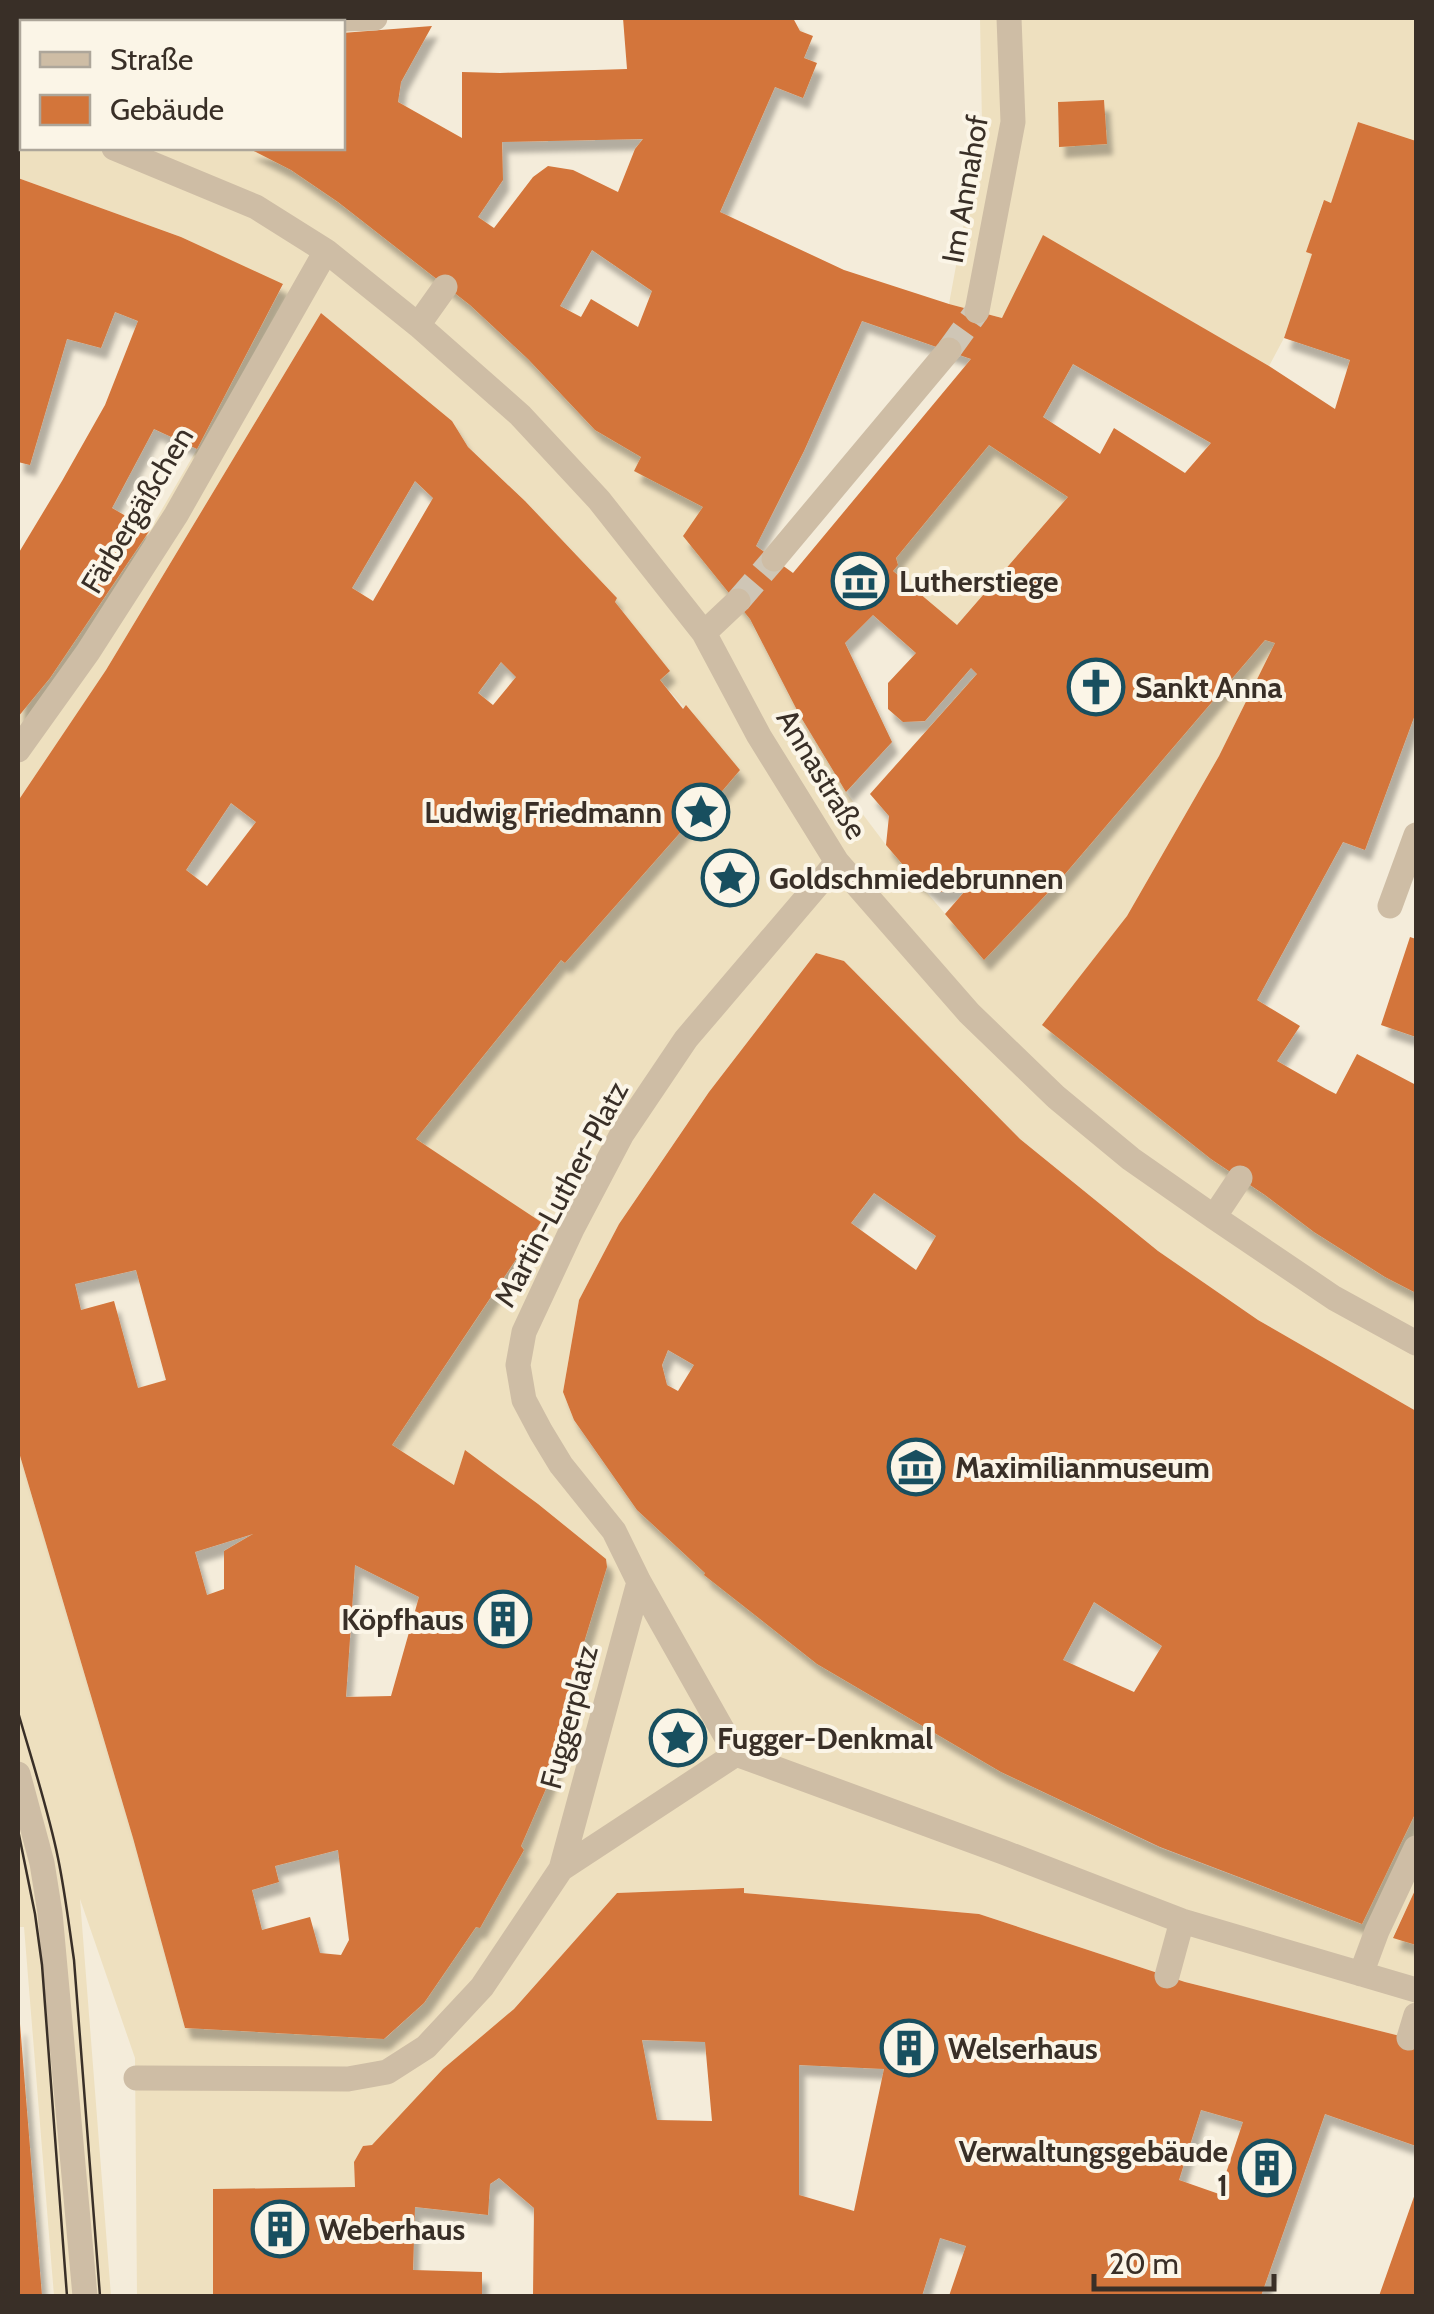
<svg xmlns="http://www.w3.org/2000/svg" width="1434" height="2314" viewBox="0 0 1434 2314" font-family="Cabin,sans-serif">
<defs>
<filter id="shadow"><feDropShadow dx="6" dy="11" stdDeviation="2.5" flood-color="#0004"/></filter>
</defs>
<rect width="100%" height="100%" fill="#f4ecda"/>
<path fill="#eee0bf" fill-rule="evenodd" d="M18 18H171L178 22H22V148H248L291 170 338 202 470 305 528 359 595 430 641 457 635 471 703 507 750 619 799 714 846 792 886 845 984 959 1059 881 1265 640 1275 643 1219 756 1127 916 1043 1025 1211 1159 1265 1195 1314 1232 1385 1277 1416 1293V1411L1258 1320 1158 1251 1020 1139 844 961 816 953 709 1092 619 1224 579 1300 563 1392 574 1420 637 1510 705 1573V1575L817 1664 1001 1772 1160 1848 1361 1924 1416 1812V1888L1393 1937 1416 1945V2040L1185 1982 979 1914 744 1893 743 1888 617 1893 514 2009 372 2145 363 2146 354 2162 355 2187 213 2189V2296H137L135 2058 80 1899 111 2296H54L24 1927H18V1449L133 1838 185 2028 385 2039 424 2003 476 1927H480L524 1850 521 1846 555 1768 562 1731 566 1728 571 1685 607 1567 465 1451 454 1485 392 1445 541 1223 416 1139 561 960 565 963 686 826 690 829 740 770 660 680 670 671 615 602 617 598 525 501 468 447 452 421 321 313 106 670 18 801V717L50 678 150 530 197 449 283 285 181 237 18 178Z
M980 18H1416V141L1358 122 1331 203 1323 201 1307 251 1312 254 1284 338 1269 366 1140 292 1002 318 949 304 982 124ZM1104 100 1106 144 1059 146 1058 102Z
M989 445 1068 497 957 625 893 571 898 565 896 558Z"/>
<path fill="#d3753a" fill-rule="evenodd" filter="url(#shadow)" d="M623 18H793L800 31 813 36 804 58 817 63 803 98 775 87 720 212 844 270 949 304 1002 318 1043 235 1269 366 1335 409 1350 360 1284 338 1312 254 1306 252 1324 200 1331 203 1358 122 1416 141V712L1365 850 1343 842 1257 1000 1300 1026 1277 1061 1326 1089 1336 1094 1357 1054 1416 1085V1293L1385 1277 1314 1232 1265 1195 1211 1159 1042 1025 1127 916 1219 756 1275 643 1265 640 1059 881 984 960 945 914 965 891 935 892 915 879 886 845 889 816 870 794 977 674 971 668 925 721 903 722 888 709V683L916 653 873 615 845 643 892 742 846 792 799 714 750 619 683 536 703 507 634 471 641 457 595 430 528 359 470 305 338 202 291 170 248 148H342V33L432 26 401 82 398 102 462 138V72L500 73 627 69ZM643 139 635 149 618 192 573 170 548 166 533 177 494 228 478 217 503 180 502 142ZM592 250 652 291 638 327 591 299 581 317 560 306ZM862 321 971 359 793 573 756 546 804 451ZM1073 364 1211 443 1185 473 1114 428 1100 454 1043 417ZM989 445 1068 497 957 625 893 571 898 565 896 558Z
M1104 100 1107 144 1059 147 1058 102Z
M18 178 181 237 283 284 197 449 154 429 112 508 150 530 50 678 18 717V554L62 481 105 405 138 321 115 312 101 348 67 339 30 465 18 462Z
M321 313 452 421 468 447 525 501 617 598 615 602 670 671 660 680 683 709 686 705 740 770 690 829 686 826 565 963 561 960 416 1139 541 1222 392 1445 454 1485 465 1450 538 1504 606 1559 607 1567 571 1685 565 1728 562 1731 555 1768 521 1846 524 1850 480 1928 476 1927 424 2003 384 2039 185 2028 133 1838 18 1449V801L106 670ZM415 481 433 498 373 601 352 588ZM501 662 516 677 493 705 478 693ZM231 803 256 822 207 886 186 870ZM136 1270 166 1380 138 1388 114 1301 81 1310 75 1284ZM253 1534 224 1551V1589L207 1595 195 1552ZM355 1565 419 1597 391 1696 346 1697ZM338 1850 349 1940 341 1955 320 1953 310 1917 262 1930 252 1890 279 1882 275 1866Z
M1410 937 1416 939V1037L1381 1025Z
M816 953 844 961 1020 1139 1158 1251 1258 1320 1416 1411V1812L1362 1924 1160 1847 1001 1772 817 1664 704 1575 705 1573 637 1510 574 1420 563 1392 579 1300 619 1224 709 1092ZM874 1193 936 1236 916 1270 851 1223ZM668 1350 694 1365 678 1391 667 1385 662 1365ZM1094 1602 1162 1646 1134 1692 1063 1660Z
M744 1888V1893L979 1914 1185 1982 1416 2040V2146L1325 2114 1261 2296H949L966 2246 940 2238 922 2296H533L534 2208 499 2178 490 2184 488 2215 415 2207 413 2270 482 2272V2296H213V2189L355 2187 354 2162 363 2146 372 2145 443 2069 514 2009 617 1893ZM642 2040 705 2042 712 2121 657 2120ZM799 2065 884 2069 854 2211 799 2195ZM1201 2110 1243 2122 1219 2194 1179 2180Z
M1416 1888V1945L1393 1938Z
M18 2024H20L42 2296H18Z
M1416 2191V2296H1379Z"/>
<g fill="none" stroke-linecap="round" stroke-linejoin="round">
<path stroke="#cfc6b6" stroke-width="25" stroke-dasharray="25 12" stroke-linecap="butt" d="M949 350 977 311
M738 601 774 559"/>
<path stroke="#cebda5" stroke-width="25" d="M238 18V22
M257 22 375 18
M18 109 22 111
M114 148 256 207 326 251 418 325 520 415 599 500 704 633 759 736 837 862 969 1013 1056 1097 1131 1159 1214 1217 1334 1298 1416 1343
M977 311 1013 122 1009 18
M418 325 445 287
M774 559 949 350
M704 633 738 601
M18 750 88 652 176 515 326 251
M1390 906 1416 835
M1214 1217 1240 1178
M736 1754 639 1582 614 1531 561 1465 541 1432 524 1400 518 1365 524 1332 572 1229 622 1134 686 1039 837 862
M18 1774 42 1863 50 1913 85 2296
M561 1869 639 1582
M1361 1974 1377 1931 1416 1848
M1167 1976 1182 1921
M1409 2038 1416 2015
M136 2078 348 2079 387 2072 426 2047 482 1987 561 1869 736 1754 1003 1852 1182 1921 1416 1990"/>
<path stroke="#392f27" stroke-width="2.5" d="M18 1712C32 1761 48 1809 58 1858 65 1892 69 1926 74 1960L100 2296
M18 1830 35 1914 42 1965 67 2296"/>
</g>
<defs>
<g id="museum-ring" transform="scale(2.875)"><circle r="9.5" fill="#fbf5e7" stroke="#184f5f" stroke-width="1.5"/><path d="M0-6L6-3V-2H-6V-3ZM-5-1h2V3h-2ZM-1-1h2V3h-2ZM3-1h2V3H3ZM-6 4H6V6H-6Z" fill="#184f5f"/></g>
<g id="church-ring" transform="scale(2.875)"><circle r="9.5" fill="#fbf5e7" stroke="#184f5f" stroke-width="1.5"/><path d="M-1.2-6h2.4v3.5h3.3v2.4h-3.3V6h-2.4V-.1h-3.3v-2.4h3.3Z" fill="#184f5f"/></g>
<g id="sight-ring" transform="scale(2.875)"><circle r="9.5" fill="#fbf5e7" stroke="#184f5f" stroke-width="1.5"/><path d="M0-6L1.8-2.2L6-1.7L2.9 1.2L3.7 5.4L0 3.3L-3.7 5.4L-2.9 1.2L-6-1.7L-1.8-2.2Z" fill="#184f5f"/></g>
<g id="building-ring" transform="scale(2.875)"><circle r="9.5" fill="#fbf5e7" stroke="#184f5f" stroke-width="1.5"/><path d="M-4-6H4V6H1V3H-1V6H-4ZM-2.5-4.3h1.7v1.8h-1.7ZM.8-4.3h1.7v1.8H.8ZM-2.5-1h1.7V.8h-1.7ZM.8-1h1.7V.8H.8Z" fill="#184f5f"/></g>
</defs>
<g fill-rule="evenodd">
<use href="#museum-ring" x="860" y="581"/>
<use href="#church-ring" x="1096" y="687"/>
<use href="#sight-ring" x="701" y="812"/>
<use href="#sight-ring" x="730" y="878"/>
<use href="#museum-ring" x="916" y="1467"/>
<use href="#building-ring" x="503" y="1619"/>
<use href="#sight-ring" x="678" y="1738"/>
<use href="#building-ring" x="909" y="2048"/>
<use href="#building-ring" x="1267" y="2168"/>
<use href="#building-ring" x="280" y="2229"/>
</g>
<g text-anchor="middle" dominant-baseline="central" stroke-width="8" stroke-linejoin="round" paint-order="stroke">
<g font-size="30" fill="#392f27" stroke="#fbf5e7">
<text transform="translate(965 189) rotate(-80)">Im Annahof</text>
<text transform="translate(137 510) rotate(-59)">Färbergäßchen</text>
<text transform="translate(822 774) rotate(59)">Annastraße</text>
<text transform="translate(561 1194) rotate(-62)">Martin-Luther-Platz</text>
<text transform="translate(569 1717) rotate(-75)">Fuggerplatz</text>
</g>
<g font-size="30" font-weight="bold" fill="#392f27" stroke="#fbf5e7" text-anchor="start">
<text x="899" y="581">Lutherstiege</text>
<text x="1135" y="687">Sankt Anna</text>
<text x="662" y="812" text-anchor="end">Ludwig Friedmann</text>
<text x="769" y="878">Goldschmiedebrunnen</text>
<text x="955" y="1467">Maximilianmuseum</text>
<text x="464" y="1619" text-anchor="end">Köpfhaus</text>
<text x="717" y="1738">Fugger-Denkmal</text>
<text x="948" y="2048">Welserhaus</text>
<text x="1228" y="2151" text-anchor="end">Verwaltungsgebäude<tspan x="1228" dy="34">1</tspan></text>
<text x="319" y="2229">Weberhaus</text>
</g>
</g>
<rect width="1434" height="2314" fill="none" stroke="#392f27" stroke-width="40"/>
<rect x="20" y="20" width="325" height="130" fill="#fbf5e7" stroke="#ada69a" stroke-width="2.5"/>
<rect x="40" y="52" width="50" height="15" fill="#cebda5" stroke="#ada69a" stroke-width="2.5"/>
<text x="110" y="70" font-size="30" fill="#392f27">Straße</text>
<rect x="40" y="95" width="50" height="30" fill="#d3753a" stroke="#ada69a" stroke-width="2.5"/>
<text x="110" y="120" font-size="30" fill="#392f27">Gebäude</text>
<path d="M1094 2274v15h180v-15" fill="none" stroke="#392f27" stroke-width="5"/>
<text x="1109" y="2274" font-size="30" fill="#392f27" stroke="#fbf5e7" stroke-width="8" paint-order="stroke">20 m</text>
</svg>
